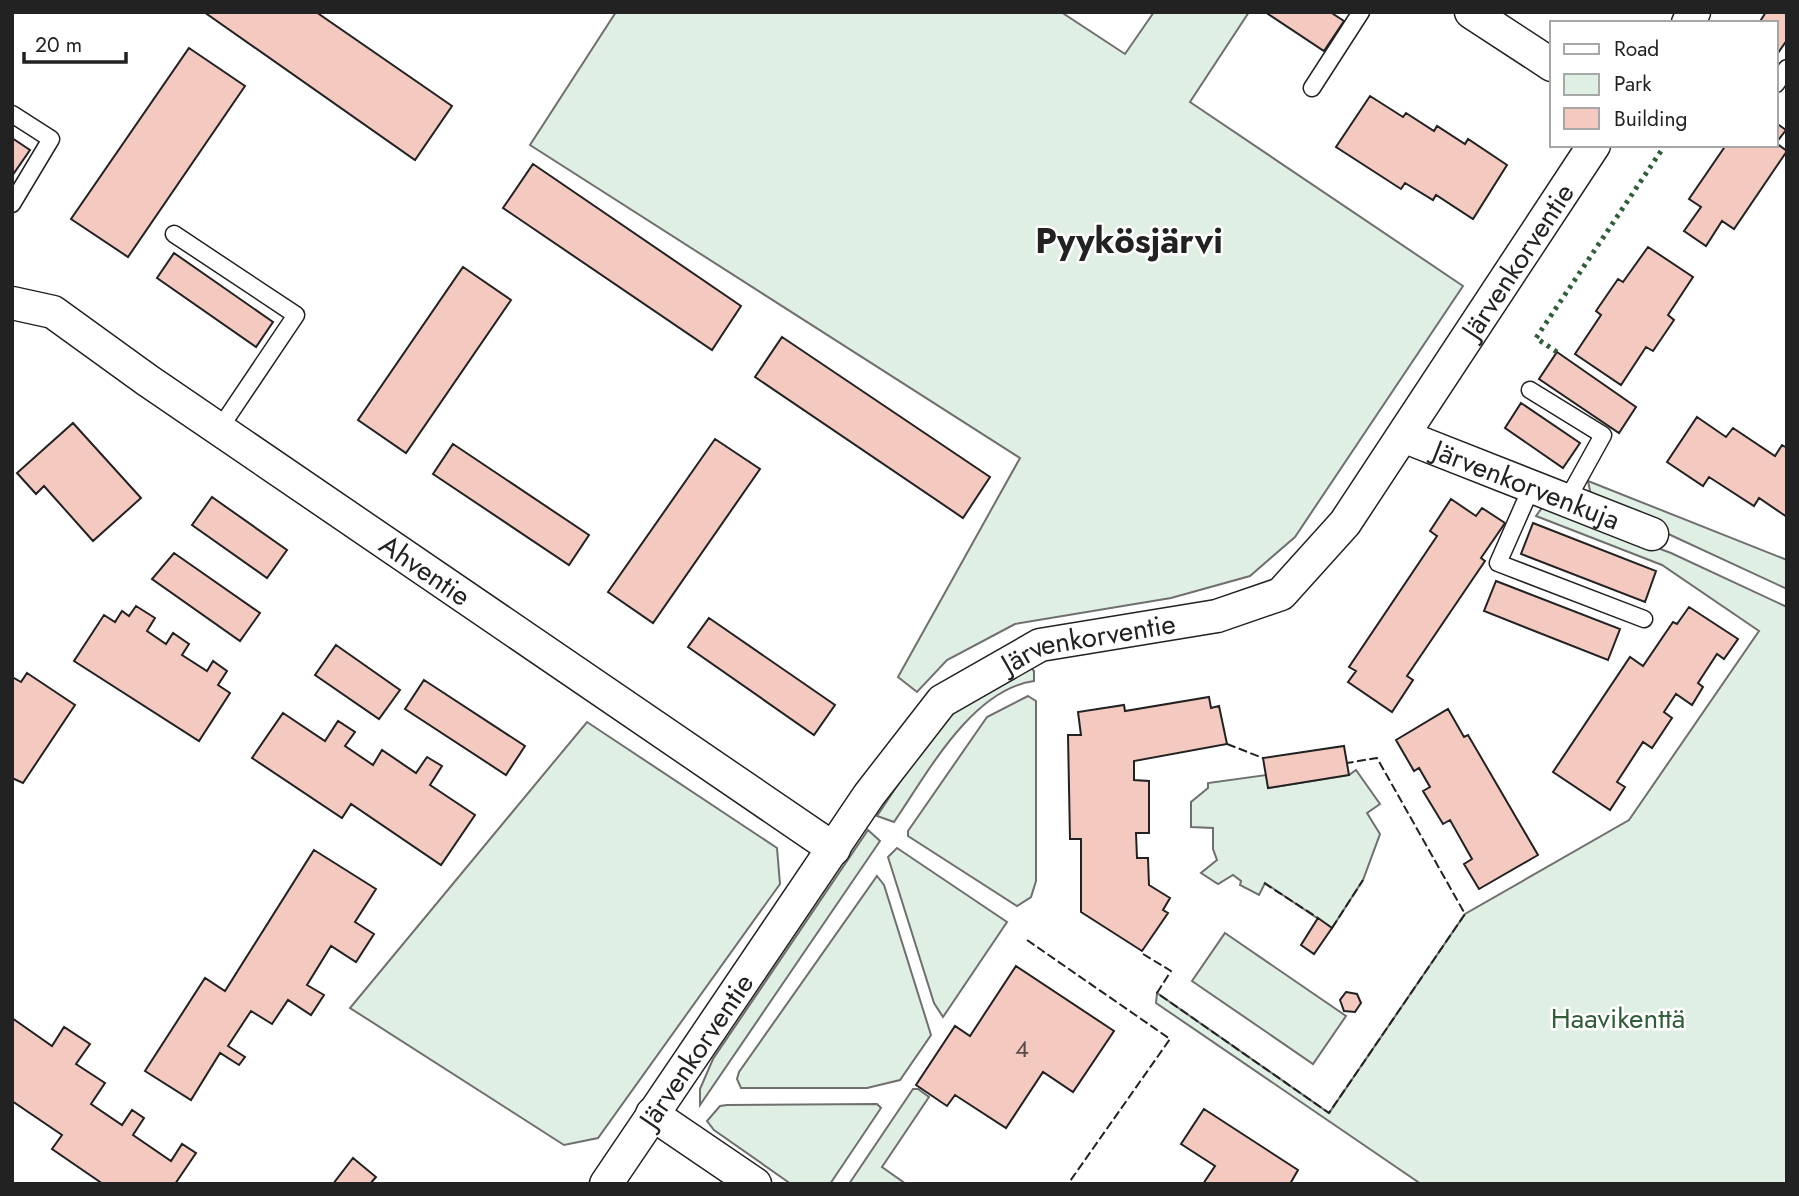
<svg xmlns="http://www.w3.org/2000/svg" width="1799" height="1196" viewBox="0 0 1799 1196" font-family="Jost,sans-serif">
<rect width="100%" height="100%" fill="#fff"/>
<path fill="#e0efe3" stroke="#6f6f6f" stroke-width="2" d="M616 12H1061L1125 54 1154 12H1249L1190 102 1463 286 1295 537 1250 576 1171 598 1015 624 947 660 917 692 898 677 1020 458 530 145Z
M1588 481 1787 560V589L1664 532V523L1591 496Z
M1544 505 1671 553 1787 607V1184H1421L1156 1003 1157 993 1329 1113 1465 914 1629 820 1759 631 1662 565 1536 516Z
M1031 668 1034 671V681C971 690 927 774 894 822L877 816 933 732 954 708Z
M1028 696 1036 701V881L1031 897 1017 906 908 836V831L987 717Z
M587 722 777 848 780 884 598 1138 564 1145 350 1008Z
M1356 770 1380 804 1367 813 1380 834 1363 880 1332 928 1265 883 1259 895 1240 885 1241 881 1233 875 1218 884 1201 873 1217 860 1213 849V828L1191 827V802L1208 788V783L1266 775 1269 788 1349 775Z
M868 830 880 841 700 1105V1089L713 1059Z
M897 848 1007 922 943 1017 934 1003 888 857Z
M877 876 884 885 931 1035 900 1080 867 1088H741L737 1079 739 1072Z
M1225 933 1346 1016 1313 1064 1192 981Z
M913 1089H918L929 1097 882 1167 906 1184H849Z
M877 1104 881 1108 830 1184H791L714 1130 707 1121 720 1106 727 1105Z"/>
<path fill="#f3c9c0" stroke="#222" stroke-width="2" d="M204 12H316L452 106 415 160Z
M1265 12H1330L1344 21 1324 51Z
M1766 12H1787V40L1776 56V23H1759Z
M189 48 245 86 128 257 71 219Z
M1370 96 1403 117 1406 113 1434 131 1437 126 1465 144 1468 139 1507 165 1473 219 1436 195 1433 200 1405 183 1401 189 1336 147Z
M1776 123 1786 130 1776 143 1787 151 1734 229 1722 221 1706 246 1684 231 1701 207 1689 199 1726 145H1776Z
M12 138 30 150 12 176Z
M533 164 741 306 712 350 503 208Z
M1648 247 1693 277 1668 315 1674 320 1653 351 1646 347 1621 385 1575 354 1601 315 1596 311 1618 279 1623 282Z
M174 253 273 322 256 347 157 278Z
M463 267 511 300 406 453 358 420Z
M782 337 990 477 963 518 755 377Z
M1557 352 1636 407 1619 433 1539 379Z
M1521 403 1580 443 1563 468 1505 428Z
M1697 417 1726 437 1733 428 1775 456 1782 445 1787 448V517L1759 498 1754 506 1709 477 1703 486 1667 462Z
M73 423 141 498 93 541 44 486 36 494 17 473Z
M715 439 760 469 653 623 608 592Z
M453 444 589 535 569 565 433 474Z
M212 497 287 550 267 578 192 525Z
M1451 499 1476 516 1482 508 1505 523 1481 558 1485 561 1407 676 1413 680 1392 712 1348 682 1356 671 1349 667 1437 536 1430 531Z
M1533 523 1656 571 1645 602 1521 554Z
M174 553 260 613 240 641 152 579Z
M1496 581 1620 629 1608 660 1484 611Z
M136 606 155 618 147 631 166 644 173 633 189 644 182 655 207 671 213 661 227 671 218 685 230 693 199 741 74 661 104 615 115 622 122 611 129 616Z
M1689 607 1738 639 1724 659 1717 654 1698 683 1703 687 1692 705 1676 694 1664 712 1672 718 1652 748 1643 742 1617 782 1625 787 1610 810 1553 772 1630 657 1643 666 1673 622 1677 624Z
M709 618 835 705 814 735 688 647Z
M336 645 400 690 379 719 315 675Z
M27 673 75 705 23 783 12 778V677L21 682Z
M424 680 525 746 506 775 405 709Z
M1209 697 1211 708 1219 706 1227 744 1134 761V780L1149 781V833H1136L1137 858H1148L1149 885 1170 898 1163 910 1168 913 1142 951 1081 912V839H1070L1068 735H1081L1078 712 1124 705 1125 711Z
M1448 709 1464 737 1468 735 1538 855 1479 889 1464 864 1472 859 1450 820 1443 824 1423 791 1430 787 1419 768 1414 771 1396 740Z
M283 713 325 741 338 721 355 732 345 746 373 765 382 750 416 773 427 757 442 766 430 785 475 815 441 865 351 804 342 818 252 758Z
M1344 746 1349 775 1268 788 1263 758Z
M314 850 376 889 355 922 374 934 356 962 331 946 307 985 324 995 311 1015 288 1000 272 1024 251 1011 228 1046 245 1057 239 1065 220 1053 191 1100 145 1071 205 978 225 991Z
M1318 918 1332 928 1314 954 1301 945Z
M1016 966 1114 1031 1073 1092 1043 1072 1006 1128 955 1095 947 1106 916 1085 955 1026 970 1036Z
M1346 992 1357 994 1361 1003 1355 1012 1344 1011 1340 1000Z
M12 1018 52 1046 64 1027 90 1044 76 1064 105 1083 91 1104 122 1125 132 1110 144 1118 133 1135 171 1161 182 1144 196 1153 175 1184H103L52 1149 62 1135 12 1101Z
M1204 1109 1298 1170 1290 1184H1203L1215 1166 1181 1144Z
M353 1158 376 1177 370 1184H333Z"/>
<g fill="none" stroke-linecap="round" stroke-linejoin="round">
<g stroke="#222" stroke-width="19">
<path id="lane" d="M1776 84 1787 68
M1312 88 1361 12
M12 114 51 139 12 204
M174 234 296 315 220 428
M1530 390 1603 435 1567 500
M1532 486 1498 563 1644 619"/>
</g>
<g stroke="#222" stroke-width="35">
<g id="street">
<path d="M1471 12 1552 65"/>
<path d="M1688 23 1694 12"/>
<path id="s1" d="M12 303 53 312 147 380 834 849"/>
<path id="s2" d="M1403 436 1652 534"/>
<path d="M652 1114 755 1184"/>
<path id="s3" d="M606 1184 869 795 942 701 1040 645 1217 616 1281 594 1345 523 1594 145"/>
</g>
</g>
<use href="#lane" stroke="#fff" stroke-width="16"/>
<use href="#street" stroke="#fff" stroke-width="32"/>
<path stroke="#2f5e38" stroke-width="5" stroke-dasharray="3.5 5" stroke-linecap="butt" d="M1557 352 1536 338 1665 145"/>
<path stroke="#222" stroke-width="2" stroke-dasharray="9 3.5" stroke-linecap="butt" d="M1227 744 1263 758
M1264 883 1318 918
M1332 928 1363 880
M1027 940 1170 1039 1068 1184
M1143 954 1171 971 1157 993 1329 1113 1465 914 1377 758 1347 763"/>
</g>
<g text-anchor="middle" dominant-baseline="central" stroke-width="5" stroke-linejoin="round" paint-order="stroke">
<g font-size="24" fill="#564c4a">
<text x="1022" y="1048">4</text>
</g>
<g font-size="28" fill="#222" stroke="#fff">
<text stroke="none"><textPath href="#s3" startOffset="1358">Järvenkorventie</textPath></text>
<text stroke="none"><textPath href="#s2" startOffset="133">Järvenkorvenkuja</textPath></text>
<text stroke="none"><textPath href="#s1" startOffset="495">Ahventie</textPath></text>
<text stroke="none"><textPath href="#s3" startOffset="749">Järvenkorventie</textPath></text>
<text stroke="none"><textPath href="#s3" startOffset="161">Järvenkorventie</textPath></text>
</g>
<g font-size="28" fill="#2f5e38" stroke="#fff">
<text x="1618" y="1018">Haavikenttä</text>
</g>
<g font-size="35" font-weight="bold" fill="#222" stroke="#fff">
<text x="1129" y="241">Pyykösjärvi</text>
</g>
</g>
<rect width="1799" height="1196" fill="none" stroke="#222222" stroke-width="28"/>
<rect x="1550" y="21" width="228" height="126" fill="#ffffff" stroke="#a7a7a7" stroke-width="2"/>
<rect x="1564" y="44" width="35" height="10" fill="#ffffff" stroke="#a7a7a7" stroke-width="2"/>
<text x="1614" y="56" font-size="21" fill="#222222">Road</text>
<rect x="1564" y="74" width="35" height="21" fill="#e0efe3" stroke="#a7a7a7" stroke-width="2"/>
<text x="1614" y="91" font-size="21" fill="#222222">Park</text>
<rect x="1564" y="108" width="35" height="21" fill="#f3c9c0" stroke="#a7a7a7" stroke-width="2"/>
<text x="1614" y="126" font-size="21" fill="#222222">Building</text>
<path d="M24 52v10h102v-10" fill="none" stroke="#222222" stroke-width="3.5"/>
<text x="35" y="52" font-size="21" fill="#222222" stroke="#ffffff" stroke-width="5" paint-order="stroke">20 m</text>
</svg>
